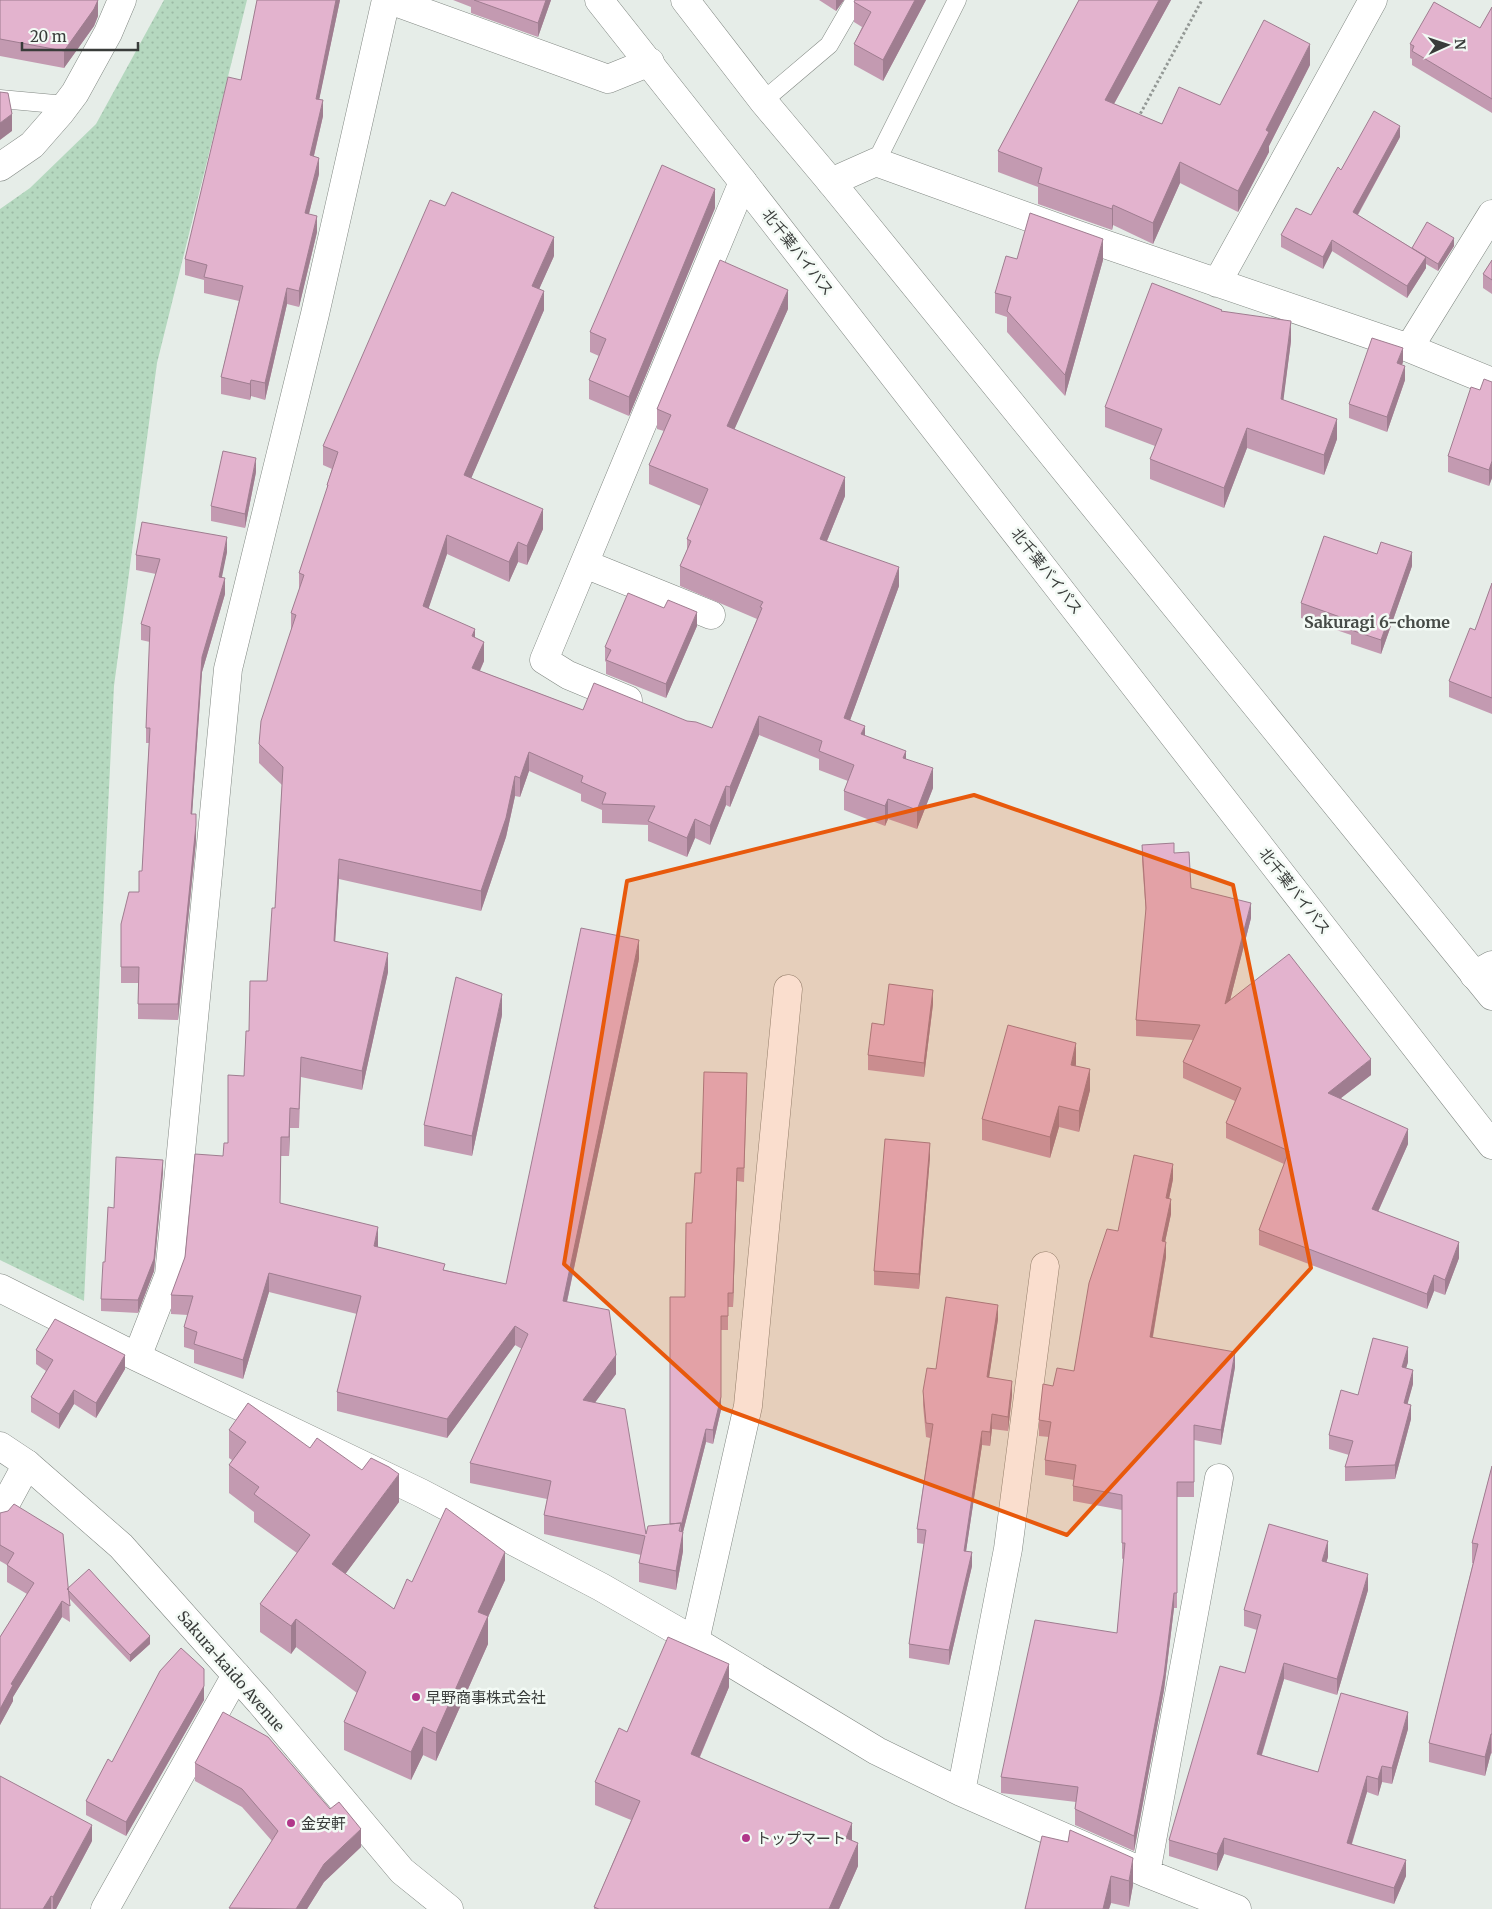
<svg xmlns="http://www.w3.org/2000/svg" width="1492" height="1909" viewBox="0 0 1492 1909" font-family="Merriweather,'Noto Sans JP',serif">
<defs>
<pattern id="park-dots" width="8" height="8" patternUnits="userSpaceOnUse" patternTransform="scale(1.25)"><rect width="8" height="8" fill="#b5d8bf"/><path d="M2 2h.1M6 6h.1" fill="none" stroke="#9cbaa5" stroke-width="1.8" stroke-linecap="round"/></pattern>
</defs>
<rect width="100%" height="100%" fill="#e6ede8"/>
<path fill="url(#park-dots)" d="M164 0H247L157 363 114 686 84 1301 0 1260V209L30 188 96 124Z"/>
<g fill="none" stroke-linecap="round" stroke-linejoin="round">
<g stroke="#828883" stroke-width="19">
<path id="service" d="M0 99 66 105
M763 101 829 45 855 0
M876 162 957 0"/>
</g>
<g stroke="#828883" stroke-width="29">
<path id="minor" d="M390 0 608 79 650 62
M0 167 32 145 60 113 75 93 108 33 122 0
M831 182 876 162 1075 234 1409 348 1492 382
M1217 283 1373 0
M1409 348 1492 214
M585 564 711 615
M628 700 568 675 544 660 743 182
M1474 975 1492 965
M0 1288 137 1357 421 1493 601 1587 695 1641 877 1751 961 1792 1146 1873 1237 1909
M137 1357 169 1275 228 669 315 314 386 0
M0 1514 27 1464
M695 1641 748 1406 788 989
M961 1792 1008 1549 1045 1266
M1146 1873 1219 1478
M105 1909 236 1675"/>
</g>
<g stroke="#828883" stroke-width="29">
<path id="trunk" d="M599 0 743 182 1492 1145
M685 0 763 101 831 182 1492 996
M0 1446 27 1464 121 1546 260 1702 402 1871 449 1909"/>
</g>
<path stroke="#939895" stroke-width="3" stroke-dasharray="2.5 2.5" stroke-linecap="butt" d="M1138 118 1202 0"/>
<use href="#service" stroke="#fff" stroke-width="18"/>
<use href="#minor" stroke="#fff" stroke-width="28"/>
<use href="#trunk" stroke="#fff" stroke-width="28"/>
</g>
<path fill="#c39ab1" d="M0 0 98 16 94 26 64 68 0 56Z
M257 0H340L319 99 323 116 314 156 319 174 309 214 317 232 299 307 287 304 265 400 251 396 250 400 221 394V377L239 301 204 293V280L185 275V259L241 80Z
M453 0H551L538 37 471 13V7Z
M819 0H844L836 11Z
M855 0H926L883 81 854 65V44L862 27 854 22V2Z
M1079 0H1171L1114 104 1162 124 1220 105 1310 65 1269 146V152L1238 212 1180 183 1153 244 1113 225 1112 230 1038 204V187L998 172V151Z
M1492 7V113L1412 65V59L1410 58V44L1480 28Z
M1400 137 1358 215 1412 248 1454 246 1438 271 1426 264V268L1407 298 1332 251 1323 269 1281 247V235L1311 215 1341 170Z
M715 208 629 416 589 399V380L599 356 590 352V332Z
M554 256 539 289 544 310 471 478 543 529 527 565 518 562 509 582 447 554 428 609 475 638 484 661 480 671 583 710 687 721 712 728 757 619 680 586V566L687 550V539L701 506 649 484V465L664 431 657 429V409L788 309 734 429 845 496 827 541 899 586 850 720 865 736 906 759 933 788 917 829 888 819 885 826 844 810V791L848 781 819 770V759L759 735 730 807 726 805 710 845 695 838 687 857 648 841V825L602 823V810L581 801V794L529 771 520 797 515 796 506 837 481 911 339 879 335 941 388 972 362 1090 301 1077 299 1128H290L289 1156H281L280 1203 378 1247 445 1270 506 1284 639 959 567 1302 616 1374 595 1402 646 1534 670 1524 685 1297 692 1223 701 1173 747 1087 744 1182 737 1181 733 1307H728V1330H721V1410L713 1444 706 1442 683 1532V1551L676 1590 639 1582V1563L641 1555 544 1534V1515L547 1499 470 1483V1463L522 1349 515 1345 447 1438 337 1411V1392L357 1314 269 1292 243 1379 194 1363V1350L184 1347V1327L188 1315 171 1314V1295L228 1143 244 1076 249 1031 267 981 275 908 282 785 259 763V744L291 631V613L299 590V573L327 490V485L332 469 323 465V446Z
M1017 259 1103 260 1065 396 1007 332V317L995 313V293Z
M1492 260V294L1483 288V274Z
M1222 311 1291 341 1283 400 1337 439 1324 475 1247 448 1224 508 1150 479V459L1155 446 1105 427V407Z
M1403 362 1402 365 1405 380 1387 432 1349 418V404Z
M1492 382V478L1489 486 1448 472V456L1480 390Z
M256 472 245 528 211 521V506Z
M227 552 221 577 225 594 202 672 192 814 196 841 178 1020 138 1019V983H121V924L139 892 142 871 149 743H146V728L150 642 141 640V624L156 574 136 570V555Z
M1412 566 1381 654 1351 644V635L1301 618V603Z
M1492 583V714L1449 697V681L1475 630Z
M664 608 697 626 666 698 606 674V662L605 661V647Z
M1142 845 1174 853 1191 888 1251 918 1230 1000 1371 1075 1341 1098 1408 1144 1378 1212 1459 1258 1445 1295 1434 1291 1427 1309 1259 1245V1230L1284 1164 1226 1138V1123L1235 1101 1183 1078V1062L1193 1040 1136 1036V1020L1146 914 1142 861Z
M933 1004 924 1077 868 1070V1055L884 1025Z
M502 1015 472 1156 424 1146V1125Z
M1076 1064V1066L1090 1090 1079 1132 1059 1127 1050 1158 982 1140V1119Z
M930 1157 919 1289 874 1285V1271Z
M163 1172 154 1271 138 1313 101 1311V1299L105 1262 114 1208Z
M1173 1179 1169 1199 1171 1214 1165 1242 1166 1257 1153 1337 1235 1367 1221 1445 1194 1440V1497H1177V1608H1174L1164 1690 1134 1851 1075 1825V1809L1076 1802 1001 1793V1777L1117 1633 1124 1558 1122 1559V1510L1073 1501V1486L1074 1480 1045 1475V1460L1049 1437 1039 1436V1420L1053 1386 1074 1371 1118 1231Z
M998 1319 989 1377 1012 1395 1008 1431 992 1429 990 1446 982 1445 966 1551 972 1566 949 1665 909 1658V1644L924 1544 917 1543V1529L930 1438 926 1437 923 1405V1391L936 1369Z
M36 1350 125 1369 96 1418 74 1404 59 1429 31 1412V1397L46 1371 36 1364Z
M1408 1362 1406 1368 1413 1384 1407 1404 1411 1419 1395 1479 1345 1481V1467L1349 1455 1329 1449V1435L1358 1395Z
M229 1430 310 1448 399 1502 345 1574 394 1609 412 1582 505 1580 488 1617V1644L436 1761 423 1755 411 1780 344 1750V1722L357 1693 296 1647 291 1654 260 1632V1604L297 1553 254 1522V1512L229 1493V1465L232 1460 229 1458Z
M1492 1466V1754L1491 1753 1485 1776 1429 1762V1743L1473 1563H1472V1543Z
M0 1513 68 1589 150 1644 130 1662 69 1598 70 1622 62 1617 13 1697V1701L0 1725V1637L27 1594 7 1582V1565L0 1561Z
M1328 1557 1326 1562 1368 1590 1337 1695 1284 1679 1262 1755 1318 1772 1408 1729 1392 1784 1382 1782 1378 1796 1367 1792 1352 1844 1406 1876 1394 1904 1224 1854 1217 1871 1169 1856V1840L1245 1673 1257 1630 1244 1626V1610Z
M204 1683V1700L126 1836 86 1815V1801L112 1762Z
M729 1687 700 1757 852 1841 858 1866 839 1909H594V1907L631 1820 595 1805V1782L627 1732Z
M195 1763 361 1847 324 1882 307 1909H229L272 1841 242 1807 195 1781Z
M1070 1830 1133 1885 1129 1907 1111 1903 1109 1909H1025L1068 1842Z
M92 1841 56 1909H0Z"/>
<path fill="#9f7d90" d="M98 0V16L94 26 64 68V51Z
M336 0H340L316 115V99Z
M546 0H551L538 37V23Z
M836 0H844L836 11Z
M915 0H926L883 81V60Z
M1159 0H1171L1105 120V100Z
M1310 44V65L1269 146V152L1238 212V191L1266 130Z
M323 100V116L310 172V155Z
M12 114V131L0 140V123Z
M1400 126V137L1353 223V212Z
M319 158V174L305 229V213Z
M1180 162V183L1153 244V223Z
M715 189V208L629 416V397Z
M1113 205V225L1112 230V209Z
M317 216V232L299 307V291Z
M554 237V256L532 305V286Z
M1454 238V246L1438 271V264Z
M1103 239V260L1065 396V375Z
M1332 240V251L1323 269V257Z
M1426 257V268L1407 298V286Z
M287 288V304L265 400V383Z
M788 290V309L727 446V426Z
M544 291V310L464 495V475Z
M1291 321V341L1281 419V399Z
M1403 348V362L1397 377V363Z
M1405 366V380L1387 432V417Z
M251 380V396L250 400V384Z
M1337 419V439L1324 475V455Z
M1247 428V448L1224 508V488Z
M256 458V472L245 528V514Z
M1492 461V478L1489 486V470Z
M845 477V496L820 558V539Z
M543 509V529L527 565V546Z
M447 535V554L423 625V606Z
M227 537V552L219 592V577Z
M518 542V562L509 582V562Z
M1412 552V566L1381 654V640Z
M899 567V586L844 737V718Z
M225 578V594L202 672 191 830V814L202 657Z
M697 612V626L666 698V684Z
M475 629V649L472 636Z
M484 642V661L472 688V668Z
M759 716V735L730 807V787Z
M865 726V745L861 734Z
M906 751V770L903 758Z
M529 752V771L520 797V778Z
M933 768V788L917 829V810Z
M515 776V796L506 837 481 911V891Z
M726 786V805L710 845V826Z
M888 799V819L885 826V806Z
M196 814V841L178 1020V1004Z
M695 819V838L687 857V838Z
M339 859V879L334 960V941Z
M1251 903V918L1225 1020V1004Z
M639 940V959L563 1320V1301Z
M388 953V972L362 1090V1071Z
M933 990V1004L924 1077V1063Z
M502 994V1015L472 1156V1136Z
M1076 1043V1064L1071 1085V1065Z
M1371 1059V1075L1328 1108V1093Z
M1090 1069V1090L1079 1132V1111Z
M1059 1106V1127L1050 1158V1137Z
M290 1108V1128L289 1156V1137Z
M1408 1129V1144L1372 1225V1209Z
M930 1143V1157L919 1289V1274Z
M163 1160V1172L154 1271 138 1313V1300Z
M1173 1164V1179L1166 1213V1198Z
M737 1168V1181L733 1307V1293Z
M1171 1199V1214L1162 1256V1241Z
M378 1227V1247L374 1265V1246Z
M1166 1242V1257L1150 1352V1337Z
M1459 1242V1258L1445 1295V1280Z
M269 1273V1292L243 1379V1360Z
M1434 1275V1291L1427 1309V1294Z
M998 1305V1319L987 1391V1377Z
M721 1316V1410L713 1444V1430Z
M515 1326V1345L447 1438V1419Z
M1408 1347V1362L1402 1381V1367Z
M1235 1352V1367L1221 1445V1430Z
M125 1355V1369L96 1418V1403Z
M616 1355V1374L583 1419V1400Z
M1413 1370V1384L1404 1417V1403Z
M1012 1381V1395L1008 1431V1417Z
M74 1390V1404L59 1429V1414Z
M1411 1405V1419L1395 1479V1465Z
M992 1414V1429L990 1446V1432Z
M706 1429V1442L681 1540V1526Z
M982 1431V1445L964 1565V1551Z
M399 1474V1502L332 1592V1564Z
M683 1532V1551L676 1590V1571Z
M1328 1541V1557L1322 1577V1561Z
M505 1552V1580L488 1617V1644L436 1761V1733L478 1612Z
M972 1552V1566L949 1665V1650Z
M1368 1574V1590L1337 1695V1679Z
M1174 1593V1608L1164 1690 1134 1851V1836Z
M62 1601V1617L13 1697V1701L0 1725V1709L11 1684Z
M296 1619V1647L291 1654V1626Z
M150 1636V1644L130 1662V1655Z
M1284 1663V1679L1257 1770V1754Z
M729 1664V1687L691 1777V1754Z
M204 1669V1700L126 1836V1822Z
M1408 1712V1729L1392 1784V1768Z
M423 1727V1755L411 1780V1752Z
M1491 1734V1753L1485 1776V1757Z
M1382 1766V1782L1378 1796V1779Z
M1367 1776V1792L1347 1859V1843Z
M852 1823V1846L846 1838Z
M92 1825V1841L56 1909H53V1897Z
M361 1829V1847L324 1882 307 1909H296L324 1864Z
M1224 1838V1854L1217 1871V1854Z
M858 1843V1866L839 1909H829Z
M1133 1858V1885L1129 1907V1881Z
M1406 1860V1876L1394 1904V1888Z
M1111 1876V1903L1109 1909H1103Z
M51 1896V1909H43Z"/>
<path fill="#e3b3ce" stroke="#9f7d90" d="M0 0H98L94 9 64 51 0 39Z
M257 0H336L316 99 323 100 310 155 319 158 305 213 317 216 299 291 287 288 265 383 251 380 250 384 221 377 243 286 204 277 207 265 185 259 228 77 241 80Z
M474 0H546L538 23Z
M855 0H915L883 60 854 44 871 12 854 2Z
M1079 0H1159L1105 100 1162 124 1179 87 1220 105 1264 20 1310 44 1266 130 1269 132 1238 191 1180 162 1153 223 1113 205 1112 209 1038 183 1042 168 998 151Z
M1434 2 1480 28 1492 7V99L1412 51 1414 46 1410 44Z
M0 92 8 93 12 114 0 123Z
M1374 111 1400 126 1353 212 1426 257 1407 286 1332 240 1323 257 1281 235 1296 208 1311 215 1338 167 1341 170Z
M662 165 715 189 629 397 589 380 606 339 590 332Z
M452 192 554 237 532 286 544 291 464 475 543 509 527 546 518 542 509 562 447 535 423 606 475 629 472 636 484 642 472 668 583 710 594 683 687 721 696 722 712 728 762 608 760 607 763 602 680 566 691 541 687 539 708 489 649 465 671 415 657 409 720 260 788 290 727 426 845 477 820 539 899 567 844 718 865 726 861 734 906 751 903 758 933 768 917 810 888 799 885 806 844 791 854 765 819 751 822 741 759 716 730 787 726 786 710 826 695 819 687 838 648 821 655 806 602 804 606 793 581 782 583 776 529 752 520 778 515 776 506 818 481 891 339 859 334 941 388 953 362 1071 301 1057 299 1109 290 1108 289 1137H281L280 1203 378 1227 374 1246 445 1264 443 1270 506 1284 581 928 639 940 563 1301 609 1310 616 1355 583 1400 625 1409 646 1534 648 1526 681 1523 679 1531 683 1532 676 1571 639 1563 645 1536 544 1515 551 1481 470 1463 528 1334 515 1326 447 1419 337 1392 361 1296 269 1273 243 1360 194 1344 197 1332 184 1327 193 1296 171 1295 185 1257 195 1154 223 1156 224 1143H228V1075L244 1076 246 1031H249L250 981H267L272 908H275L283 767 259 744 261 721 296 615 291 613 304 575 299 573 328 485H327L338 452 323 446 430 200 445 206Z
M1030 213 1103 239 1065 375 1007 311 1011 297 995 293 1006 256 1017 259Z
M1427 222 1454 238 1438 264 1412 248Z
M1492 260V280L1483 274Z
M1152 283 1222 310 1221 311 1291 321 1281 399 1337 419 1324 455 1247 428 1224 488 1150 459 1162 429 1105 407Z
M1372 338 1403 348 1397 363 1405 366 1387 417 1349 404Z
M1484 379 1492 382V461L1489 470 1448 456 1471 387 1480 390Z
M223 451 256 458 245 514 211 506Z
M142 522 227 537 219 577 225 578 202 657 191 814H196V825L178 1004H138L139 967H121V924L129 892H139V871H142L150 728H146L150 627 141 624 160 559 136 555Z
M1324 536 1377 554 1381 542 1412 552 1381 640 1351 630 1354 622 1301 603Z
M1492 583V698L1449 681 1470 628 1475 630Z
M628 593 664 608 668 600 697 612 666 684 606 660 611 650 605 647Z
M1174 843V853L1189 852 1191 888 1251 903 1225 1004 1289 954 1371 1059 1328 1093 1408 1129 1372 1209 1459 1242 1445 1280 1434 1275 1427 1294 1259 1230 1289 1151 1226 1123 1241 1088 1183 1062 1200 1025 1136 1020 1146 908 1142 845Z
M456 977 502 994 472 1136 424 1125Z
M889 984 933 990 924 1063 868 1055 872 1023 884 1025Z
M1008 1025 1076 1043 1071 1065 1090 1069 1079 1111 1059 1106 1050 1137 982 1119Z
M704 1072 747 1073 744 1168H737L733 1293H728V1316H721V1397L713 1430 706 1429 681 1526V1523L670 1524V1297H685L686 1223H692L695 1173H701Z
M885 1139 930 1143 919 1274 874 1271Z
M1134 1155 1173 1164 1166 1198 1171 1199 1162 1241 1166 1242 1150 1337 1235 1352 1221 1430 1194 1425V1482H1177V1593H1174L1164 1675 1134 1836 1075 1809 1078 1787 1001 1777 1035 1620 1117 1633 1125 1543H1122V1495L1073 1486 1076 1465 1045 1460 1051 1422 1039 1420 1043 1384 1053 1386 1057 1368 1074 1371 1089 1283 1107 1229 1118 1231Z
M116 1157 163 1160 154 1259 138 1300 101 1299 103 1262H105L108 1207 114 1208Z
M946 1297 998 1305 987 1377 1012 1381 1008 1417 992 1414 990 1432 982 1431 964 1551 972 1552 949 1650 909 1644 926 1530 917 1529 933 1424 926 1423 923 1391 927 1368 936 1369Z
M55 1319 125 1355 96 1403 74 1390 59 1414 31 1397 53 1360 36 1350Z
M1373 1338 1408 1347 1402 1367 1413 1370 1404 1403 1411 1405 1395 1465 1345 1467 1353 1441 1329 1435 1341 1390 1358 1395Z
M248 1403 310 1448 317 1438 362 1470 371 1458 389 1467 399 1474 332 1564 394 1609 407 1579 412 1582 446 1508 505 1552 478 1612 488 1616 436 1733 423 1727 411 1752 344 1722 366 1672 296 1619 291 1626 260 1604 310 1535 254 1494 259 1487 229 1465 246 1442 229 1430Z
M1492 1466V1734H1491L1485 1757 1429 1743 1478 1544 1472 1543Z
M14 1504 63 1534 70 1606 62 1601 11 1684 13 1685 0 1709V1637L34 1583 7 1565 14 1553 0 1545V1513L8 1511Z
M1269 1524 1328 1541 1322 1561 1368 1574 1337 1679 1284 1663 1257 1754 1318 1772 1341 1693 1408 1712 1392 1768 1382 1766 1378 1779 1367 1776 1347 1843 1406 1860 1394 1888 1224 1838 1217 1854 1169 1840 1220 1666 1245 1673 1261 1615 1244 1610Z
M89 1569 150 1636 130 1655 67 1589Z
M668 1637 729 1664 691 1754 852 1823 846 1838 858 1843 829 1909H599L594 1907 640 1801 595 1782 619 1728 627 1732Z
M181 1648 204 1669V1686L126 1822 86 1801 108 1759 112 1762 160 1671Z
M223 1712 268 1737 330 1809 339 1802 361 1829 324 1864 296 1909 229 1908 278 1831 242 1789 195 1763Z
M0 1776 92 1825 53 1897 51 1896 43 1909H0Z
M1070 1830 1133 1858 1129 1881 1111 1876 1103 1909H1025L1042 1836 1068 1842Z"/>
<path fill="#e8590c" fill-opacity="0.2" stroke="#e8590c" stroke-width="4" stroke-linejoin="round" d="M974 795 1233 885 1311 1268 1067 1535 722 1408 564 1264 627 881Z"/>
<g fill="#b1378a" stroke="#f3faf5" stroke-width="2">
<circle cx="416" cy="1697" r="5"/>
<circle cx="291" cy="1823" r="5"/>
<circle cx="746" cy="1838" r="5"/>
</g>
<g text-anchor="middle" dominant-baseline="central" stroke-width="5" stroke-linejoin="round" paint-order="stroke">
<g font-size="15" fill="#393c3a" stroke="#f3faf5">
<text transform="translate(798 252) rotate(52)">北千葉バイパス</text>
<text transform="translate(1047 571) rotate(52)">北千葉バイパス</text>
<text transform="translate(1295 891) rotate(52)">北千葉バイパス</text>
<text transform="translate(231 1671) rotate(49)">Sakura-kaido Avenue</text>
</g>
<g font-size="15" fill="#393c3a" stroke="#f3faf5" text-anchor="start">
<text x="426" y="1697">早野商事株式会社</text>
<text x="301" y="1823">金安軒</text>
<text x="756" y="1838">トップマート</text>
</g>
<g font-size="16" font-weight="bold" fill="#464b47" stroke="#f3faf5">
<text x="1377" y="622">Sakuragi 6-chome</text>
</g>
</g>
<g transform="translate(1447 45) rotate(87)" stroke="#f3faf5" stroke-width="4" paint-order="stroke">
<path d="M0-4L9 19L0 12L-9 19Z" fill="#393c3a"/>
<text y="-8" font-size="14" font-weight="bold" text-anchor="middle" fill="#393c3a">N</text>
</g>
<path d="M22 42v8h116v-8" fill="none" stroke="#393c3a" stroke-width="2.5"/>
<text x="30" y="42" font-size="15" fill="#393c3a" stroke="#f3faf5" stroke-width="4" paint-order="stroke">20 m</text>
</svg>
